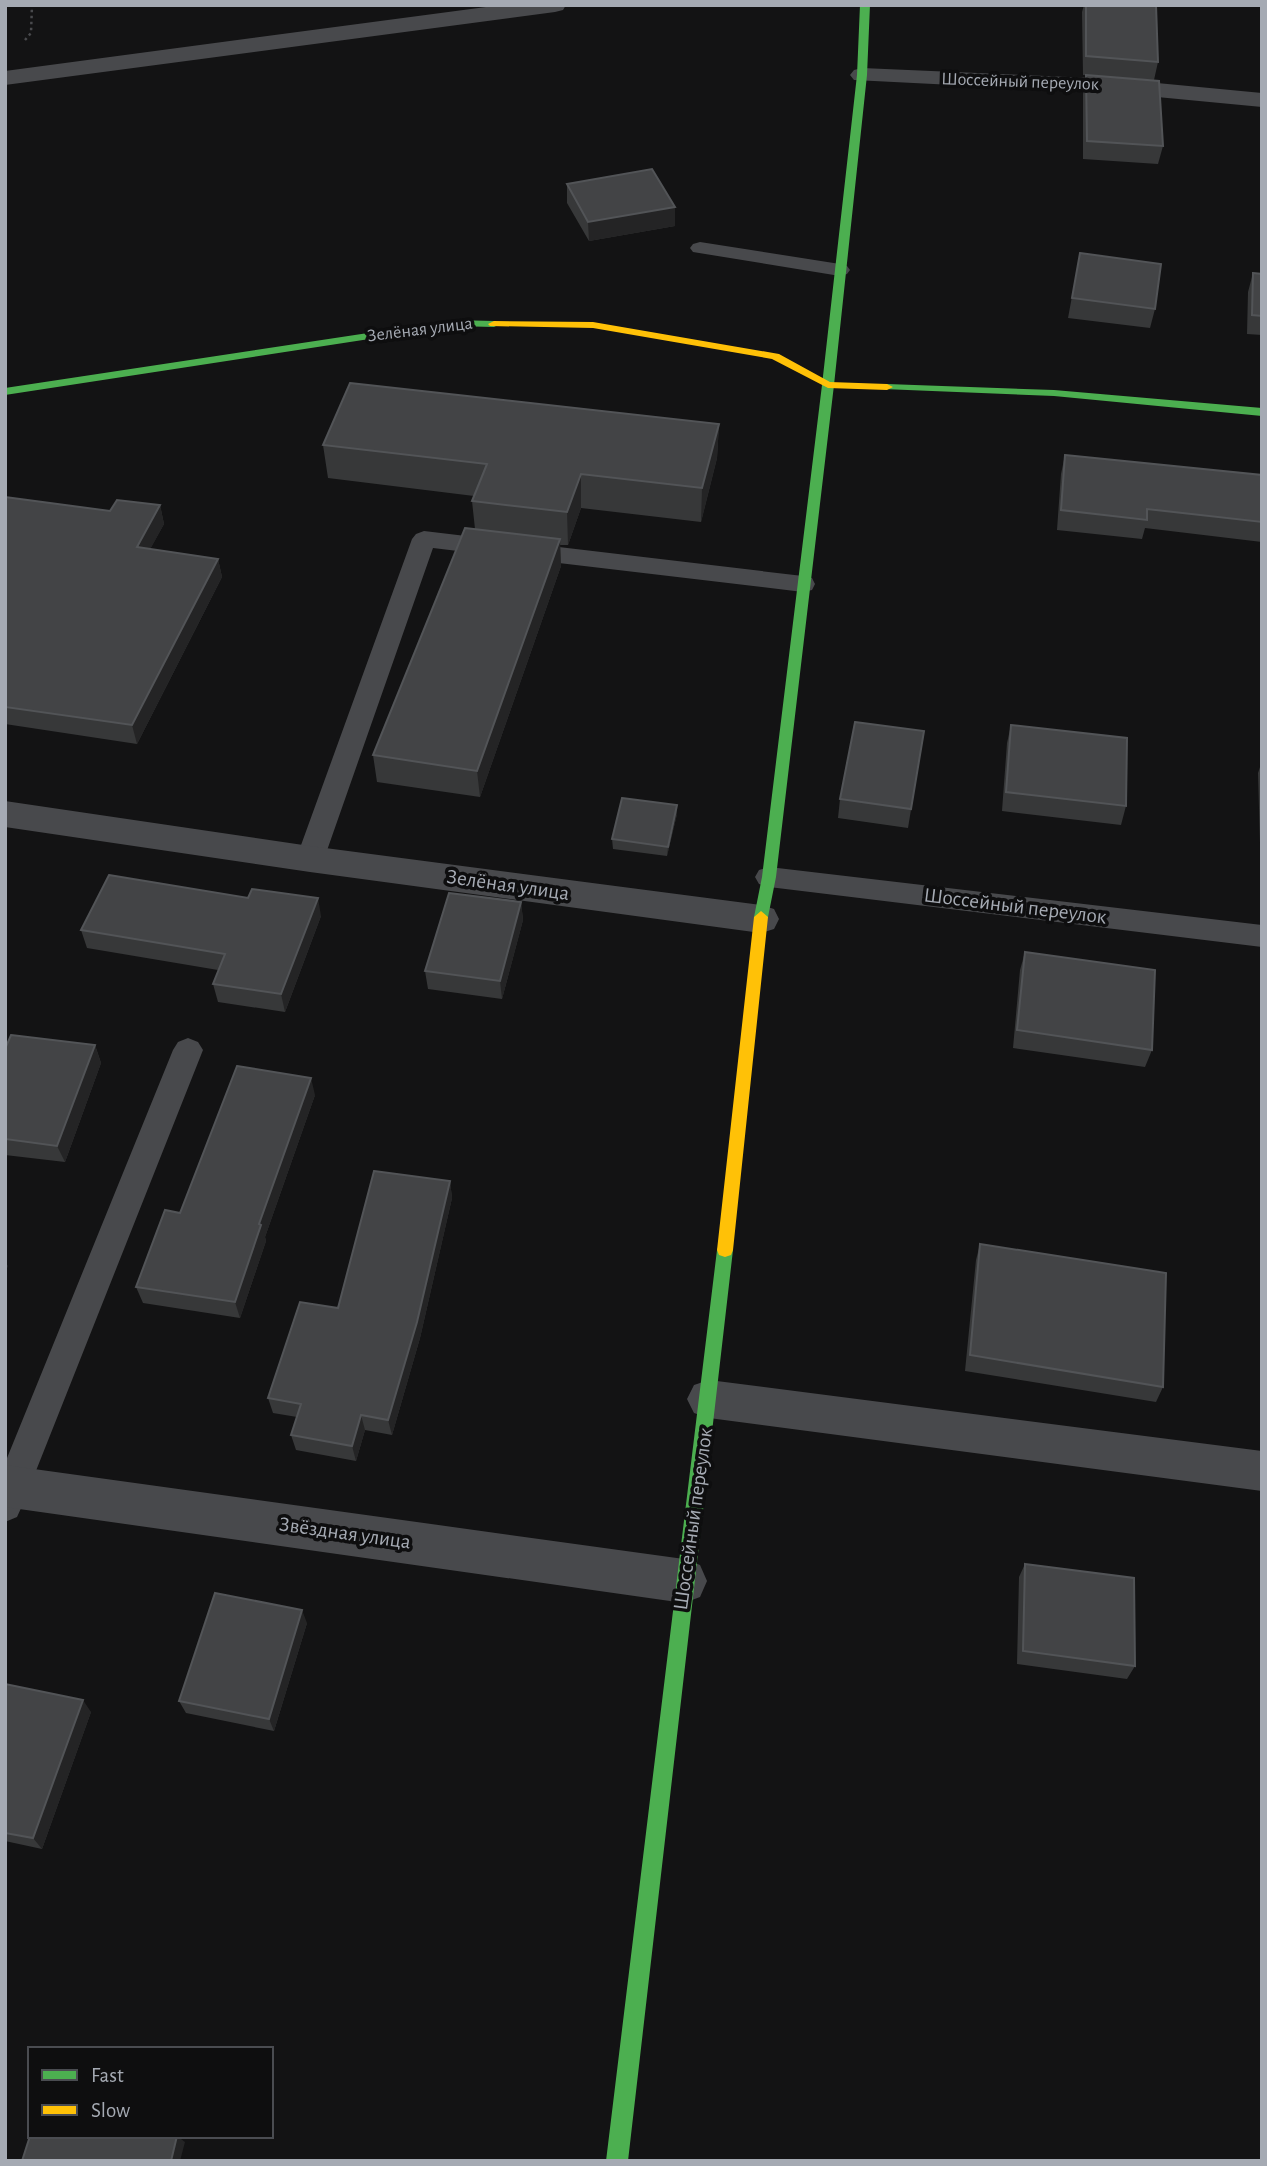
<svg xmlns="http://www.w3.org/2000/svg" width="1267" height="2166" viewBox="0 0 1267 2166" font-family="'Alegreya Sans',sans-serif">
<rect width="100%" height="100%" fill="#131314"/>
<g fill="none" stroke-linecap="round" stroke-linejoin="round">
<path stroke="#494a4d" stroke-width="2.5" stroke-dasharray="2.5 3.5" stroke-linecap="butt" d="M25 40 31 33 32 5"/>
<path fill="#48494c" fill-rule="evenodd" d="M700 242 840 264 847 266 850 270 847 274 840 276 693 252 690 248 693 244Z
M424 531 803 576 812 578 815 584 812 590 803 592 433 548 324 859 320 866 310 869 300 866 296 859 412 539 416 534Z
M769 867 1262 925V947L769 887 759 884 755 877 759 870Z
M188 1038 198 1042 203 1050 22 1506 17 1517 5 1522V1463L173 1050 178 1042Z"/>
<path fill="#48494c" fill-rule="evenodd" d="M501 5H566L563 10 555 12 5 85V71Z
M862 68 1115 79 1262 93V107L1115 93 854 80 850 75 854 70Z
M5 801 310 846 761 905 774 909 779 919 774 929 761 933 310 872 5 827Z
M709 1380 1262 1451V1491L709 1418 694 1413 687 1399 694 1385Z
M5 1465 684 1559 700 1565 707 1581 700 1597 684 1603 5 1507Z"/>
<path fill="#4caf50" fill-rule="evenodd" d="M860 5H870L867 75 834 385 776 877 768 917 761 923 754 917 762 877 822 385 857 75Z
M454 320 494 321 500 324 494 327 454 326 5 395V388Z
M887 384 1054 390 1262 408V416L1054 396 883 389V385Z
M725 1243 731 1245 733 1250 628 2161H606L717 1250 719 1245Z"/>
<path fill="#ffc107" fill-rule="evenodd" d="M494 321 593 322 779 354 830 382 887 384 893 387 887 390 828 388 772 359 593 328 490 326 488 324Z
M761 911 768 917 733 1250 731 1255 725 1257 719 1255 717 1250 754 917Z"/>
</g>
<path fill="#373839" d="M1084 5H1156L1158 62 1154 80 1083 75 1082 12Z
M1086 75 1163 146 1158 164 1083 159V94Z
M567 184 675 207V226L589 241 567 203Z
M1080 253 1155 309 1150 328 1068 318Z
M1253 273 1262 274V335L1247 334 1248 292Z
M719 424 717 458 701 522 581 508 568 545H560L561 566 480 797 377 782 373 755 475 529 472 501 474 496 328 478 323 445Z
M1065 455 1262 475V542L1145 528 1142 539 1057 530 1061 474Z
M5 497 110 511 160 505 164 524 150 549 218 559 222 577 137 744 5 724Z
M1011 725 1126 806 1121 825 1002 811 1007 743Z
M924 731 908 828 838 818 840 799Z
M1262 761V843H1260L1258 773Z
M677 814 667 856 613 849 612 839Z
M521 902 523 920 502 999 428 989 425 971Z
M321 916 285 1012 218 1002 213 984 218 970 87 948 81 930Z
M1025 952 1152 1050 1145 1067 1013 1048 1020 970Z
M95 1045 101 1063 65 1162 5 1155V1049Z
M315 1095 265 1237 266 1241 240 1318 143 1303 136 1287 180 1213Z
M450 1181 452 1198 420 1338 392 1435 365 1430 356 1461 296 1450 291 1435 297 1417 273 1413 268 1398 338 1308Z
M980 1244 1163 1387 1156 1402 965 1371 976 1260Z
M1025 1564 1135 1666 1127 1679 1017 1664 1019 1577Z
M307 1623 274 1731 186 1713 179 1701Z
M5 1684 91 1712 42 1849 5 1841Z"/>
<path fill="#242425" d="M675 207V226L589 241 588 222Z
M719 424 717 458 701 522 702 488Z
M581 474V508L568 545 567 512Z
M160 505 164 524 141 566 137 547Z
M560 539 561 566 480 797 477 771Z
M218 559 222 577 137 744 132 725Z
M677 805V814L667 856 668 847Z
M318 898 321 916 285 1012 281 994Z
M521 902 523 920 502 999 500 981Z
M95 1045 101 1063 65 1162 57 1146Z
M311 1078 315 1095 265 1237 266 1241 240 1318 235 1302 259 1224Z
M450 1181 452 1198 420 1338 392 1435 388 1420Z
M5 1261 8 1266 5 1273Z
M361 1415 365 1430 356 1461 352 1446Z
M302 1610 307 1623 274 1731 269 1719Z
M83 1700 91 1712 42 1849 33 1838Z
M177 2136 185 2142 180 2161H171Z"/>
<path fill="#434446" stroke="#525457" stroke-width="2" d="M1086 5H1156L1158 62 1086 56Z
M1086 75 1159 81 1163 146 1087 141Z
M652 169 675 207 588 222 567 184Z
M1080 253 1161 264 1155 309 1072 298Z
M1253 273 1262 274V316L1252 315Z
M350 383 719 424 702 488 581 474 567 512 472 501 487 464 323 445Z
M1065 455 1262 475V522L1147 509V520L1061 510Z
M5 497 110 511 117 500 160 505 137 547 218 559 132 725 5 707Z
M465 528 560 539 477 771 373 755Z
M855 722 924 731 911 809 840 799Z
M1011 725 1127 738 1126 806 1006 792Z
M622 798 677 805 668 847 612 839Z
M109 875 248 898 252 889 318 898 281 994 213 984 225 954 81 930Z
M449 893 521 902 500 981 425 971Z
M1025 952 1155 970 1152 1050 1017 1030Z
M11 1035 95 1045 57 1146 5 1139V1049Z
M237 1066 311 1078 259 1224 261 1225 235 1302 136 1287 165 1210 180 1213Z
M374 1171 450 1181 417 1322 388 1420 361 1415 352 1446 291 1435 301 1404 268 1398 300 1302 338 1308Z
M980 1244 1166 1273 1163 1387 970 1355Z
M1025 1564 1134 1578 1135 1666 1023 1651Z
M215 1593 302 1610 269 1719 179 1701Z
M5 1684 83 1700 33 1838 5 1833Z
M30 2136H177L171 2161H22Z"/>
<g text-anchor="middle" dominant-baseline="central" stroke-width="7" stroke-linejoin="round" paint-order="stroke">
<g font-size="18" fill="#a5aab3" stroke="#0e0e0f">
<text transform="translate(1020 82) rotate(2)">Шоссейный переулок</text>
<text transform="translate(420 330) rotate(-7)">Зелёная улица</text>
</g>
<g font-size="21" fill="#a5aab3" stroke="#0e0e0f">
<text transform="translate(508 885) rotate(8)">Зелёная улица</text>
<text transform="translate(1015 906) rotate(7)">Шоссейный переулок</text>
<text transform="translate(693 1519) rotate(-82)">Шоссейный переулок</text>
<text transform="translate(345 1533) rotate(8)">Звёздная улица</text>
</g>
</g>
<rect width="1267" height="2166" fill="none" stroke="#a5aab3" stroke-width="14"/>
<rect x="28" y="2047" width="245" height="91" fill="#0e0e0f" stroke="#4a4c51" stroke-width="2"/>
<rect x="42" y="2070" width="35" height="10" fill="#4caf50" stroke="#4a4c51" stroke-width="2"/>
<text x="91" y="2082" font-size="21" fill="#a5aab3">Fast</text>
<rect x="42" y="2105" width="35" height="10" fill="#ffc107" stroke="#4a4c51" stroke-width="2"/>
<text x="91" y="2117" font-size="21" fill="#a5aab3">Slow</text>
</svg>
